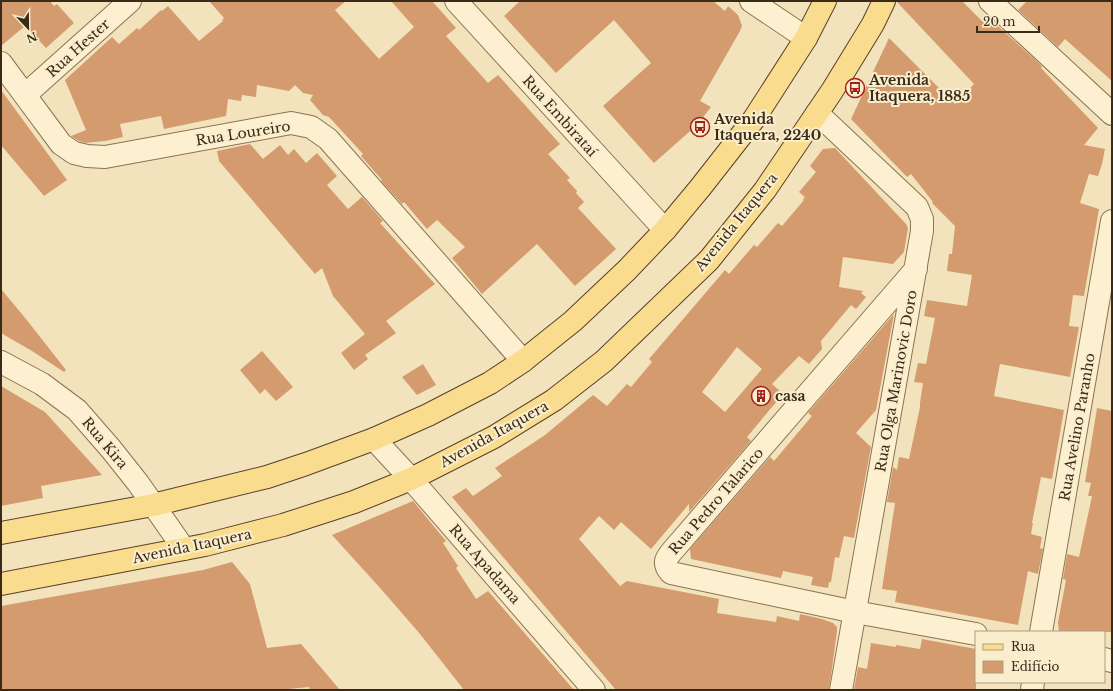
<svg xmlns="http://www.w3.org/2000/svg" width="1113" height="691" viewBox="0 0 1113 691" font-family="'Libre Baskerville',serif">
<rect width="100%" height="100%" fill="#f2e3bc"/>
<path fill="#d49b6e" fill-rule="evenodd" d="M1 1H50L54 6 57 4 74 23 46 48 25 26 1 46Z
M209 1H346L335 10 379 59 414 27 391 1H432L456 28 446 36 488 83 498 75 560 144 548 154 570 178 567 180 577 191 576 193 584 202 578 208 616 249 575 286 537 244 482 294 452 258 465 247 437 220 427 229 404 202 402 204 381 181 382 180 361 156 363 154 329 117 323 115 310 100 313 95 303 93 295 85 289 91 257 85 256 97 242 95 241 101 228 99 226 116 164 129 161 116 120 124 123 137 105 141 85 143 79 141 71 136 86 130 65 80 112 37 119 44 137 28 139 30 161 10 162 11 168 6 199 41 223 21 222 20 224 18Z
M520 1H713L725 11 728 6 738 15 742 26 740 31 700 101 711 107 697 125 654 163 603 106 651 63 614 20 556 73 504 16Z
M896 1H962L985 24 989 18 1042 66 1041 68 1098 128 1084 145 1105 149 1102 164 1098 176 1089 174 1080 203 1099 209 1084 296 1073 295 1069 326 1079 327 1070 377 1000 364 994 396 1064 410 1052 479 1041 477 1032 523H1033L1031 534 1042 537 1040 548 1043 549 1038 574 1028 571 1018 625 895 602 897 591 882 589 895 503 887 502 893 467 897 470 899 457 909 459 920 407V403L923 383 914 382 918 363 926 364 935 318 924 316 927 300 967 306 972 275 947 271 949 254H952L955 226 932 203 933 202 911 174 907 177 851 119 889 38 955 104 974 84Z
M1027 1H1112V81L1065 39 1058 47 1018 10Z
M1 90 67 180 44 196 1 145Z
M250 144 263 159 280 145 288 155 294 149 306 163 317 153 337 176 327 185 348 209 362 197 383 221 380 223 435 284 386 321 396 333 365 355 368 359 354 370 341 353 365 334 333 296 322 268 315 274 219 161 217 151Z
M835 148 906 224 908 228 904 252 893 264 843 257 839 287 863 291 861 293 866 297 856 309 851 305 821 341 822 349 809 364 799 356 772 384 783 394 747 437 751 441 689 512V504L651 549 621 522 614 530 599 516 579 539 620 586 627 581 719 599 717 613 776 622 777 616 799 621 800 614 822 619 833 623 837 627V631L829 690H616L452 497 466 488 473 496 502 476 495 468 545 435 593 395 607 406 627 384 631 387 652 362 649 359 725 270 729 274 754 245 757 247 778 223 782 226 804 200 803 199 805 197 799 192 816 172 810 166 823 149ZM737 347 762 369 725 412 702 392Z
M1 289 26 319 66 370 64 372 32 351 1 333Z
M894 314 876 410 856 433 871 447 854 538 844 536 839 558 835 557 831 582H829L828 588 811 585 813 577 783 571 781 578 691 559 690 549 770 457 774 461 812 416 808 413Z
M262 351 293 387 276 401 265 389 260 394 240 370Z
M423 364 436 385 417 395 402 377Z
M1 386 45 412 102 475 41 486 43 498 1 506Z
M1097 408 1112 411V632H1059L1058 622 1066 580 1063 579 1067 554 1079 557 1092 496H1088L1091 483 1085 482Z
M413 501 446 541 443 543 458 566 456 568 476 599 488 591 574 690H464L420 634 381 589 332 535Z
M232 562 250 584 267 648 301 644 340 690H310L309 687 278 690H1V606L203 570Z
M922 639 976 649V690H854L858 667 867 669 871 643 896 647V645L920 649Z"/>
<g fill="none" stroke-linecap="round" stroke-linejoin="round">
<g stroke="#8b7354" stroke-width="24">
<path id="minor" d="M456 1 665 230
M751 1 806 38
M990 1 1112 114
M1 63 61 144 74 153 87 156 105 157 291 123 311 127 328 139 523 361
M25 95 130 1
M817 113 917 207 922 219V231L841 690
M916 269 674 549C666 558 662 563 671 573L855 612 976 634
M1 362 42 384 77 410 111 449 138 483 184 549
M374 439 411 479 594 690
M1041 632 1112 221
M1104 659 1112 661
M1032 690 1033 682"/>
</g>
<g stroke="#584029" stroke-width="24">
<path id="primary" d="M1 533 153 505 267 477 306 464 374 439 428 415 490 383 523 361 573 321 627 270 665 230 700 188 754 119 806 38 825 1
M1 584 205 545 283 525 354 502 411 479 494 437 554 400 604 361 709 260 765 190 832 91 873 24 884 1"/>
</g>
<use href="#minor" stroke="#fcf0d0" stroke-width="22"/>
<use href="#primary" stroke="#fadc8f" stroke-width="22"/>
</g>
<defs>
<g id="bus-ring" transform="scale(1)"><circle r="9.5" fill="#f9edcc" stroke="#a0211e" stroke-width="1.5"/><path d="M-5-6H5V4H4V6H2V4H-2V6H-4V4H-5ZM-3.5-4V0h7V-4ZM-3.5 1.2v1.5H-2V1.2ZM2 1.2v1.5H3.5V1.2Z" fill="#a0211e"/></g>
<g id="building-ring" transform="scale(1)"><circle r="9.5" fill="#f9edcc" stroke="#a0211e" stroke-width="1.5"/><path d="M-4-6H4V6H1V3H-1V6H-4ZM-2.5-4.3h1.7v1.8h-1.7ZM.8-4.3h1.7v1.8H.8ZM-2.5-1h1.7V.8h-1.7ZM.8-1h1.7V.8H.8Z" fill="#a0211e"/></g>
</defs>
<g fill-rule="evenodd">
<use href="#bus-ring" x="855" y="88"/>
<use href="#bus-ring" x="700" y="127"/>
<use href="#building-ring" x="761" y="396"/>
</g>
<g text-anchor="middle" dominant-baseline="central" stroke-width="4" stroke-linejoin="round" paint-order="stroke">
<g font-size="14" fill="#392a1a" stroke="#f9edcc">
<text transform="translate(78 48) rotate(-42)">Rua Hester</text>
<text transform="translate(560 116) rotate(48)">Rua Embirataí</text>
<text transform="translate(243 133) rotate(-9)">Rua Loureiro</text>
<text transform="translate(736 222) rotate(-51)">Avenida Itaquera</text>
<text transform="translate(896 381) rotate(-80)">Rua Olga Marinovic Doro</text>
<text transform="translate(1077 427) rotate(-80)">Rua Avelino Paranho</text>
<text transform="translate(494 434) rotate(-29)">Avenida Itaquera</text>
<text transform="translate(105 443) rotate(50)">Rua Kira</text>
<text transform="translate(716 501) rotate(-49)">Rua Pedro Talarico</text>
<text transform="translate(192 546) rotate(-12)">Avenida Itaquera</text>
<text transform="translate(485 564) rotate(49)">Rua Apadama</text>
</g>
<g font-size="14" font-weight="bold" fill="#392a1a" stroke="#f9edcc" text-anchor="start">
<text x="869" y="80">Avenida<tspan x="869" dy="16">Itaquera, 1885</tspan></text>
<text x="714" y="119">Avenida<tspan x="714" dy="16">Itaquera, 2240</tspan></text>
<text x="775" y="396">casa</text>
</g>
</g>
<rect width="1113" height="691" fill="none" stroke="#392a1a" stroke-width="4"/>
<rect x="975" y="631" width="130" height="52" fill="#f9edcc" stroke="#ac9f85"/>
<rect x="983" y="644" width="20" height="6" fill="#fadc8f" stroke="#ac9f85"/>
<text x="1011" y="651" font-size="12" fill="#392a1a">Rua</text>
<rect x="983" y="661" width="20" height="12" fill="#d49b6e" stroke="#ac9f85"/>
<text x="1011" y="671" font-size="12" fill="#392a1a">Edifício</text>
<g transform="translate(28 28) rotate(158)" stroke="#f9edcc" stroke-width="3" paint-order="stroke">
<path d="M0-3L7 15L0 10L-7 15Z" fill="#392a1a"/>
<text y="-6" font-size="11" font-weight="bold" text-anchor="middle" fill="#392a1a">N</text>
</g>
<path d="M977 26v6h62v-6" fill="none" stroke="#392a1a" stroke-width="2"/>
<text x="983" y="26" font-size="12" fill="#392a1a" stroke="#f9edcc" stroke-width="3" paint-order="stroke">20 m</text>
</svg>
